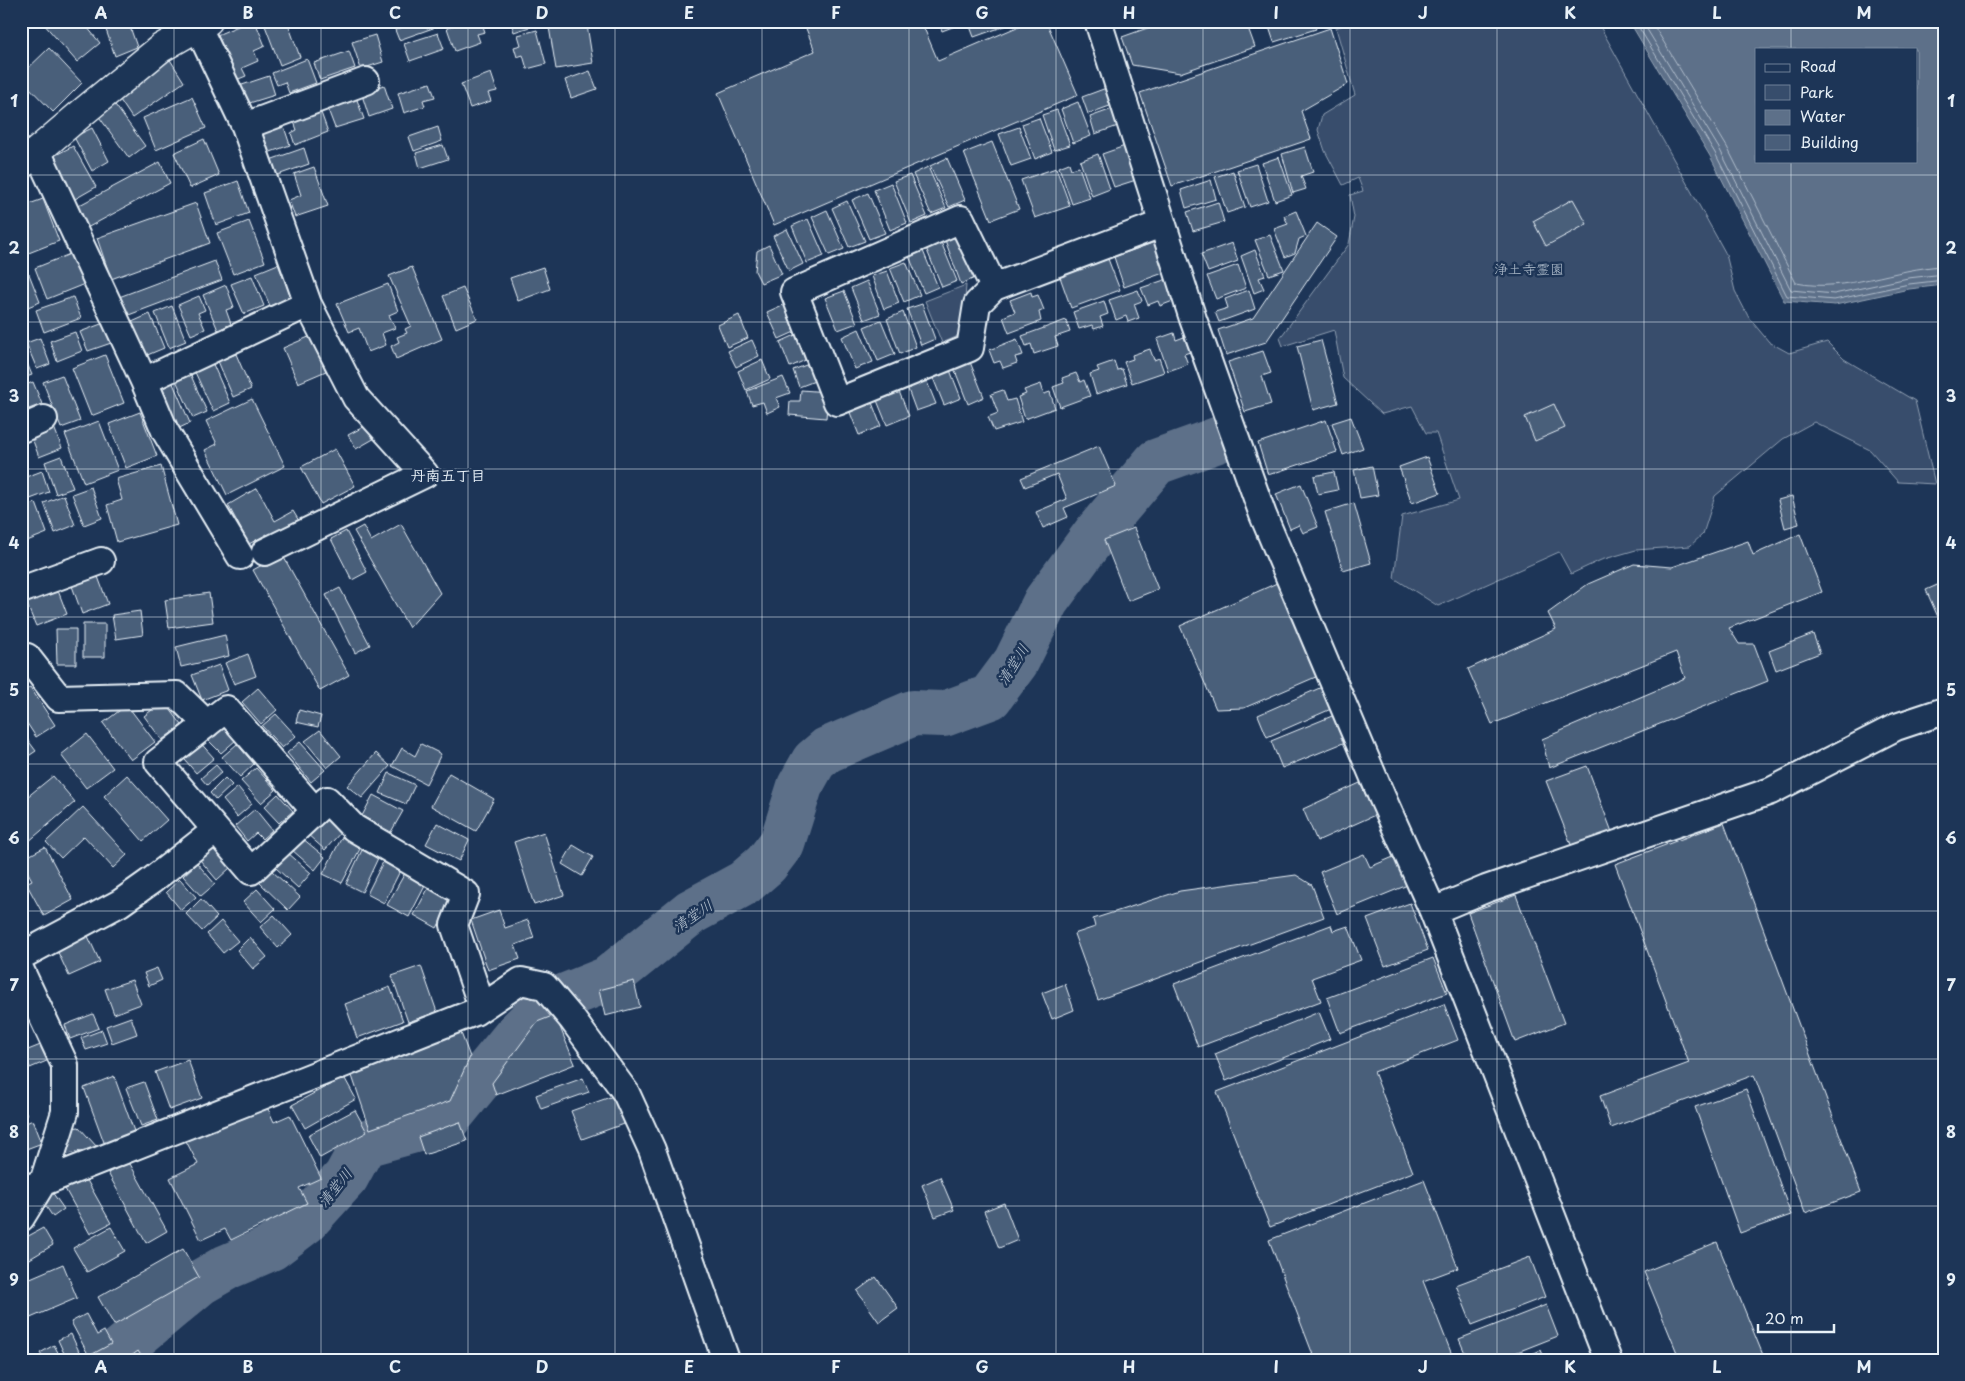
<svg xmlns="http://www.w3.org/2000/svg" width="1965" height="1381" viewBox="0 0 1965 1381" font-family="'Playpen Sans','Klee One',sans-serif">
<rect width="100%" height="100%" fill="#1d3557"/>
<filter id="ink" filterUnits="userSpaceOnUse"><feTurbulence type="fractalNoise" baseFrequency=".02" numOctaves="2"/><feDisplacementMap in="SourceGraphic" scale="10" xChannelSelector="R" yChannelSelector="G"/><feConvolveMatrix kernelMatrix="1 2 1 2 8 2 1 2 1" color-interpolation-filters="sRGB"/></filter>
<g filter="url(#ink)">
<path fill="#2a4162" d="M1944 430V468L1939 431Z"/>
<path fill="#374d6c" stroke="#909fb2" d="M1353 21H1597L1726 254 1735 291 1749 318 1769 342 1789 353 1827 342 1844 359 1915 401 1935 484 1898 482 1870 450 1814 422 1783 439 1715 496 1703 534 1690 546 1636 550 1601 560 1571 574 1559 552 1438 606 1394 578 1402 516 1459 500 1436 433H1426L1412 406 1382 414 1343 378 1334 330 1283 346 1280 338 1349 244 1354 217 1350 195 1363 191 1358 178 1343 185 1325 151 1318 130 1322 115 1355 95 1336 28Z
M966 285 963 327 956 337 942 343 925 301Z"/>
<path fill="#5d7089" stroke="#95a4b5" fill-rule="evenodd" d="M1629 21H1944V285L1909 289 1835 305 1784 301 1710 156ZM1756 49H1916V161H1756Z"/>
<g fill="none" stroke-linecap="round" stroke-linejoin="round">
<path stroke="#b0bdcc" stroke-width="1" d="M1635 21 1715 153 1787 296 1834 300 1909 284 1944 280
M1642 21 1720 150 1791 290 1834 294 1908 278 1944 274
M1651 21 1727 147 1796 283C1846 293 1894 268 1944 266"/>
<path stroke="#5d7089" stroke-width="46" d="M108 1360 201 1282 227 1267 271 1248 305 1222 346 1177 364 1144 446 1121 518 1033 548 1003 608 979 691 912 744 883 766 864 782 843 800 786 814 761 827 750 913 713 944 714 990 697 1016 662 1046 601 1096 533 1156 462 1220 439"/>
</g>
<path fill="#495e7a" stroke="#e8f1f8" d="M45 21H93L87 27 100 43 77 62 43 23Z
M103 21H128L137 47 115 56Z
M250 21H255L265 46 254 51 258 61 242 68 246 76 229 83 210 38Z
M269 21H287L300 57 280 65 264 23Z
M401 21H453L399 40 395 30 403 27Z
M465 21H481L485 32 477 34 480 42 455 51 447 28Z
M503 21H542V23L514 32 511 22 503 24Z
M548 21H596V23L587 25 593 63 556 69Z
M803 21H921L938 61 1031 21H1046L1078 95 774 225 718 93 815 51Z
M938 21H968L942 31Z
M968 21H1019L974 37Z
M1167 21H1258L1247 25 1255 47 1180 73 1132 65 1122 37Z
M1276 21H1313L1316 29 1274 42 1268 24Z
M1330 28 1348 84 1301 111 1311 139 1172 186 1140 93Z
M537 30 546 64 527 69 523 55 517 57 514 47 521 45 518 35Z
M438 33 444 49 410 61 404 44Z
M375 35 383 62 361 69 352 42Z
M49 48 82 83 53 112 21 79V75Z
M349 51 355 68 320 80 314 63Z
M169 58 184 82 132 118 116 94Z
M307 59 316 83 289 93 285 82 277 85 272 73Z
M590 71 597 89 571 98 565 80Z
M491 73 497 91 488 93 491 101 470 108 461 84Z
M269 76 275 95 243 105 236 87Z
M430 83 435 97 423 100 425 106 404 113 398 93Z
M384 85 392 109 369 117 361 92Z
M1109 87 1115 104 1088 114 1082 97Z
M192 97 206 128 156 150 143 118Z
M356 97 364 119 335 128 327 107Z
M113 102 145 146 129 158 97 114Z
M1078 102 1091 136 1073 143 1061 109Z
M1115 108 1121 125 1095 134 1090 117Z
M320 110 328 132 295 145 291 133 297 130 293 119Z
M1057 110 1070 145 1054 150 1042 115Z
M1039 118 1052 152 1035 159 1022 124Z
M283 124 290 145 265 154 258 133Z
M438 127 442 141 414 151 409 137Z
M1019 127 1031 159 1011 166 999 134Z
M92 128 109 161 92 171 74 137Z
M204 139 219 175 190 188 174 153Z
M992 142 1019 209 991 220 964 153Z
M443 145 448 159 420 168 416 153Z
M73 146 96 187 75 199 52 157Z
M1125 146 1136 180 1114 187 1102 154Z
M1305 147 1313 172 1301 176 1306 189 1293 193 1282 154Z
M304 148 309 164 272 177 267 161Z
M1098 154 1110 189 1092 196 1080 161Z
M1279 157 1292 195 1275 201 1262 163Z
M947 158 965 200 949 207 930 166Z
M160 162 170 183 85 229 74 208Z
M1069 163 1071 169 1079 167 1090 198 1072 204 1059 167Z
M1256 164 1268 201 1250 207 1237 170Z
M314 167 328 206 295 217 289 200 301 195 294 174Z
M928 167 946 208 931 214 913 174Z
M1056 168 1070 206 1035 218 1021 180Z
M1233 171 1245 207 1227 213 1215 177Z
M910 175 927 216 911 223 894 181Z
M1211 180 1216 199 1186 208 1181 190Z
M238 181 249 213 216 225 205 193Z
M891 183 907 223 890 230 874 190Z
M868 193 885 233 869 239 852 200Z
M43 199 59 241 21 256V207Z
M1573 199 1587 224 1546 246 1533 221Z
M847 201 865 241 849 247 832 208Z
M1218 202 1224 222 1193 231 1187 212Z
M196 203 210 243 111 279 97 238Z
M827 210 844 249 829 255 812 217Z
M1296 211 1306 236 1299 239 1295 253 1285 257 1274 229 1288 224 1284 216Z
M808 219 824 256 807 263 792 226Z
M249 221 265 262 233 274 217 233Z
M1317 223 1337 237 1266 342 1226 355 1218 330 1253 318Z
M787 229 803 264 789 271 773 236Z
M958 235 975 278 961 284 945 240Z
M1270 235 1284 270 1269 275 1255 240Z
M1158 241 1169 271 1124 287 1114 257Z
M941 242 957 281 942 287 926 248Z
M1232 243 1238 261 1208 272 1201 254Z
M769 245 782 274 761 283 755 271 757 251Z
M1255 250 1265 276 1259 278 1264 289 1254 293 1241 256Z
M923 251 938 287 924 293 909 256Z
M75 252 87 283 47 299 35 268Z
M1108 259 1120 290 1071 308 1060 277Z
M215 261 222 280 126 316 119 297Z
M906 262 920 295 904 302 890 268Z
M278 264 291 297 270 306 256 273Z
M1238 265 1246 288 1216 299 1207 276Z
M412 267 442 339 396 359 391 346 399 342 397 337 407 333 405 329 411 326 389 276Z
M543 267 550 289 518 301 510 278Z
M887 271 899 303 884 309 872 276Z
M29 274 40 302 23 309 21 303V277Z
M252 276 264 306 244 314 231 284Z
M1173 277 1176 288 1169 290 1173 301 1160 306 1158 301 1148 305 1141 288Z
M867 281 880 314 864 320 851 288Z
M388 284 398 311 389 315 395 328 382 333 386 345 368 352 359 328 349 332 337 304Z
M226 285 234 307 226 310 231 324 218 330 203 295Z
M463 288 477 319 456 328 443 296Z
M1138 290 1142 301 1134 304 1139 318 1128 322 1126 316 1116 320 1109 300Z
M1249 290 1255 309 1219 322 1215 312 1228 308 1225 299Z
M844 291 857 323 838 330 825 298Z
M1031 292 1032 297 1038 295 1044 310 1039 312 1041 321 1009 333 1003 317 1015 312 1010 300Z
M199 296 205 310 198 313 205 329 191 335 178 305Z
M73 297 81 318 44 332 36 310Z
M1104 301 1108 314 1100 317 1103 326 1094 329 1092 325 1079 329 1073 312Z
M787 303 799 330 779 339 767 312Z
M922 304 935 339 921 345 907 309Z
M172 306 186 341 169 348 155 313Z
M903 312 916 347 900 354 887 319Z
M150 314 164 348 145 356 132 322Z
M739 315 748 338 727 347 718 325Z
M881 320 895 354 878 361 864 327Z
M1066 320 1070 332 1055 337 1058 346 1034 354 1031 344 1026 346 1022 336Z
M109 321 117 341 88 351 80 332Z
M859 329 873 362 855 369 842 337Z
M75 332 82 351 57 361 50 341Z
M800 333 810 358 790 367 780 342Z
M1174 333 1176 340 1184 337 1190 352 1184 354 1188 364 1168 371 1157 339Z
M311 336 326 371 298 383 283 348Z
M40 338 50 364 37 369 26 343Z
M1017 339 1023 355 1015 357 1017 363 1003 368 1000 361 994 363 989 350Z
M752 340 759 356 736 367 728 351Z
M1321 340 1338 403 1313 410 1297 346Z
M1150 349 1154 360 1159 358 1164 372 1132 383 1124 362 1133 359 1132 355Z
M1263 351 1271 373 1262 376 1271 404 1245 412 1228 362Z
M236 354 251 389 233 397 218 361Z
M105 355 124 403 91 416 72 368Z
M24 356 32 375 21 379V357Z
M968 357 984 397 968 404 952 363Z
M762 360 770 379 746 390 738 371Z
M1114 361 1117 370 1122 369 1127 384 1096 394 1090 374 1099 371 1097 367Z
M212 362 230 403 213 411 194 370Z
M814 362 820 379 799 387 793 370Z
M948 365 961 398 944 405 931 373Z
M189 371 207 412 193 418 175 378Z
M1076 373 1080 382 1084 380 1090 396 1060 407 1053 387 1064 383 1062 378Z
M62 375 80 421 61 428 43 382Z
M783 377 790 393 776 398 780 407 767 413 763 402 752 405 747 391Z
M925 377 936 404 916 411 906 384Z
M172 381 190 423 175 430 157 387Z
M33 382 42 404 21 412V387Z
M1041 384 1044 394 1050 392 1055 408 1025 419 1018 397 1026 394 1024 390Z
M898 389 909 416 887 425 876 398Z
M801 390 828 392 826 418 789 415 790 401H800Z
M1003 390 1007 401 1015 399 1022 422 994 431 988 417 998 413 991 394Z
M252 399 285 466 227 495 205 450 217 444 206 421Z
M871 400 881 426 859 435 849 410Z
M1554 404 1565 428 1535 441 1525 417Z
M140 412 157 456 126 468 109 424Z
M1351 417 1363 448 1343 455 1332 423Z
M1326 420 1337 452 1268 475 1258 443Z
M99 421 118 470 84 483 65 434Z
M52 422 62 448 39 457 29 430Z
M369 424 377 437 356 449 348 435Z
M1099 446 1116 486 1064 508 1068 517 1043 528 1036 512 1067 499 1057 474 1025 487 1021 478Z
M335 449 355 486 321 504 301 467Z
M61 456 73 488 56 494 45 462Z
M1427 457 1440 493 1412 503 1399 467Z
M161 466 177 525 117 542 107 505 122 500 116 479Z
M1372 466 1378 495 1360 498 1354 470Z
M21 469 26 477 42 471 49 492 22 502Z
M1334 472 1338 490 1318 494 1314 476Z
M1301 484 1318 527 1303 533 1299 525 1290 529 1276 494Z
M91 487 102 518 84 525 72 494Z
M257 488 275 521 293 511 302 526 272 542 267 534 249 544 228 505Z
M64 495 75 525 55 533 44 503Z
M1792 496 1799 524 1785 528 1778 500Z
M36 503 47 533 27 541 21 524V508Z
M1354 503 1371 563 1343 571 1325 512Z
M401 524 440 593 409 628 354 531 363 526 371 541Z
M1134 528 1158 589 1128 601 1104 540Z
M346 531 367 572 352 580 331 539Z
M1800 534 1822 592 1729 628 1739 644H1754L1768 681 1549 768 1542 739 1685 678 1676 652 1492 724 1468 669 1556 629 1548 613 1588 584 1634 564 1672 567 1748 541 1753 555Z
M282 554 349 675 320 691 253 570Z
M97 574 108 604 82 614 71 583Z
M1944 582V615L1938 617 1926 590Z
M1277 583 1318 676 1244 708 1216 709 1180 626Z
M57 588 67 614 36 626 25 600Z
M340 588 370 645 355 653 326 595Z
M209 593 213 622 169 628 165 600Z
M140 611 143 635 116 639 112 615Z
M83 624H105V657H83Z
M56 629H76V664H57Z
M1813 634 1820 653 1776 670 1769 651Z
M225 635 229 656 181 667 176 647Z
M248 654 256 676 234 684 225 663Z
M219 665 228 690 202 700 192 675Z
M30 687 55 725 36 737 21 714V693Z
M1322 687 1331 709 1267 737 1258 715Z
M258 688 277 710 261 724 242 702Z
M164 701 182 725 162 740 144 716Z
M127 705 155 742 131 760 103 723Z
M299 710 321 716 318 727 296 722Z
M276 714 296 736 282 748 262 726Z
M1337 714 1348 741 1282 768 1271 741Z
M219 722 236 740 221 753 204 736Z
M320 730 341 756 327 768 305 741Z
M21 731 36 751 21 761Z
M87 734 113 768 86 788 61 755Z
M197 739 214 758 196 773 180 754Z
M300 742 325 770 311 782 287 753Z
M237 744 254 764 240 777 222 757Z
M421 744 441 754 426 784 392 766 402 748 415 756Z
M376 753 390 766 362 798 347 786Z
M216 765 222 772 207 785 201 778Z
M1587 766 1612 832 1572 847 1546 781Z
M256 768 276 790 261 803 241 781Z
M389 773 415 785 406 804 380 793Z
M449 773 494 799 476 831 431 806Z
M127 775 167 820 143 841 104 796Z
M53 776 75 802 21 848V802Z
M225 778 232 785 216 800 210 793Z
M1360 783 1375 815 1317 841 1303 809Z
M238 787 252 804 237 817 223 800Z
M278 794 293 811 279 823 264 807Z
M373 795 403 811 391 832 362 816Z
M83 807 127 855 113 868 84 836 61 858 46 842Z
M255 809 272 830 262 839 256 833 247 841 235 826Z
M324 816 341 832 325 850 307 834Z
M437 823 469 840 459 861 426 844Z
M1724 823 1861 1192 1805 1213 1754 1075 1611 1128 1600 1096 1689 1063 1615 864Z
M544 832 564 895 534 905 514 842Z
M342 837 361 847 342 883 323 874Z
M302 838 325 857 315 870 292 850Z
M573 845 593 857 582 876 562 864Z
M45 847 73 900 44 916 26 883 32 880 21 860Z
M214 848 231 867 217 880 200 860Z
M362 850 378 858 362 892 346 884Z
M288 853 311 873 298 888 276 868Z
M1364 854 1370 867 1398 855 1410 884 1337 914 1320 872Z
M383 862 400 871 384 903 367 894Z
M197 863 215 884 201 896 183 876Z
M271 870 300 897 288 910 259 882Z
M405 873 426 884 409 917 387 905Z
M1296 875 1312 885 1324 917 1098 1000 1074 934 1095 927 1093 919 1180 891Z
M180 879 196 897 181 910 166 892Z
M429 887 452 899 437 928 414 915Z
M257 889 275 909 261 922 243 902Z
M1516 895 1564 1023 1515 1042 1468 913Z
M201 899 217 917 202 931 186 914Z
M1410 903 1428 950 1385 966 1367 919Z
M499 910 505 928 528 920 534 938 515 945 520 959 488 970 471 920Z
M274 915 292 935 278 948 260 927Z
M221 921 238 941 223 953 207 934Z
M1331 925 1333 931 1348 926 1361 960 1312 978 1321 1001 1198 1047 1174 984Z
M87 934 100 962 69 976 56 948Z
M250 937 267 957 253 969 237 950Z
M1433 958 1447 993 1340 1033 1327 998Z
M421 966 437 1012 408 1022 392 976Z
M157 968 162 980 149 986 144 973Z
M132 980 141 1004 114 1014 105 989Z
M634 981 640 1007 605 1016 599 990Z
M1065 984 1074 1010 1052 1019 1042 993Z
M390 987 403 1021 357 1038 345 1004Z
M1444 1004 1458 1040 1374 1072 1413 1172 1270 1227 1217 1092Z
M1319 1012 1330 1039 1226 1081 1215 1054Z
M93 1014 99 1028 70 1039 65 1025Z
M555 1015 575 1064 496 1095 492 1083 537 1022Z
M131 1017 137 1034 112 1043 106 1026Z
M458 1025 470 1057 450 1101 370 1129 348 1064Z
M102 1030 107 1043 86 1050 81 1038Z
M43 1044 49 1060 30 1068 23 1052Z
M188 1060 202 1098 169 1110 155 1072Z
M114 1076 135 1134 105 1145 84 1088Z
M344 1077 356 1099 305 1128 292 1105Z
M583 1078 589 1092 541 1109 536 1095Z
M144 1082 158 1120 141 1126 126 1088Z
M1746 1089 1791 1215 1740 1233 1695 1107Z
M616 1095 626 1123 582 1139 571 1111Z
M21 1098 27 1116 21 1118Z
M264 1100 274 1122 290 1115 321 1178 299 1188 307 1203 231 1240 225 1229 201 1240 170 1178 198 1164 185 1139Z
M355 1110 367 1132 320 1158 308 1135Z
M33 1120 42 1143 21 1151V1125Z
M460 1122 467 1141 424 1155 418 1137Z
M79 1127 97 1147 60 1156 71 1128Z
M129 1162 167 1231 146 1243 108 1173Z
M84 1175 111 1223 90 1234 64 1187Z
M940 1177 954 1210 935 1217 922 1185Z
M1424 1180 1458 1268 1423 1281 1454 1360H1315L1269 1240Z
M52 1192 64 1209 53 1217 41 1199Z
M1004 1203 1018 1240 999 1248 984 1211Z
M111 1227 125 1251 87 1272 73 1248Z
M43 1228 53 1245 28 1260 21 1248V1240Z
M1717 1242 1765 1360H1680L1644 1272Z
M183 1249 199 1277 114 1325 98 1297Z
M1530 1257 1545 1297 1472 1325 1456 1285Z
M63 1264 77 1298 21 1322V1282Z
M876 1277 898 1308 879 1322 857 1291Z
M1546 1305 1558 1336 1497 1360H1468L1459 1339Z
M86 1314 97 1335 104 1331 111 1344 89 1356 71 1322Z
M71 1334 83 1360H67L58 1340Z
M54 1345 62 1360H44L40 1353Z
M1541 1350 1545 1360H1518Z
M138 1351 144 1360H126Z"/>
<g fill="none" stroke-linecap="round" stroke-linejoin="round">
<g stroke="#e8f1f8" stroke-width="30">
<path id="minor" d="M195 21 245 126 308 304 356 398 425 474 265 552
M1098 21 1193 319 1263 515 1382 797 1433 911 1608 1360
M245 126 366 81
M37 151 144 381 165 431 240 556
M994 287 961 219 794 292 837 402 970 348 977 304 994 287 1161 224
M144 381 308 304
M21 429 44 419
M21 590 101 561
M21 657H27L59 698 177 695 207 724
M315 811 226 709 158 762 251 871 327 800 354 828 466 894 454 925 482 1007
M1433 911 1486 889 1771 791 1896 727 1944 711
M21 956 120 903 151 881 216 830
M21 971 65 1065V1112L43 1182 21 1218
M21 1191 475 1012 521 981 544 986 572 1019 626 1093 652 1150 726 1360"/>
</g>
<g stroke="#e8f1f8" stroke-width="31">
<path id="tertiary" d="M21 165 83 112 161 48 208 21"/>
</g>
<use href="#minor" stroke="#1d3557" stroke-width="26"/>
<use href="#tertiary" stroke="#1d3557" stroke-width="28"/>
</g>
</g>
<path fill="none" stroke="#e8f1f8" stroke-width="1" stroke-opacity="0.55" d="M174 21V1360M321 21V1360M468 21V1360M615 21V1360M762 21V1360M909 21V1360M1056 21V1360M1203 21V1360M1350 21V1360M1497 21V1360M1644 21V1360M1791 21V49M1791 161V1360M21 175H1944M21 322H1944M21 469H1944M21 617H1944M21 764H1944M21 911H1944M21 1059H1944M21 1206H1944"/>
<g text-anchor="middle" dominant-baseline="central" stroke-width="5" stroke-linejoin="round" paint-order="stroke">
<g font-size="14" fill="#b3c0ce" stroke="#1d3557">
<text x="1529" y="268">浄土寺霊園</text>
</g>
<g font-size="15" font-weight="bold" fill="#e8f1f8" stroke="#1d3557">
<text x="448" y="474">丹南五丁目</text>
</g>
<g font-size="15" font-style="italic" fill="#b7c4d1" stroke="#1d3557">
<text transform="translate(1012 664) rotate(-58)">清堂川</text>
<text transform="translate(692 915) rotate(-34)">清堂川</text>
<text transform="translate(334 1187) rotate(-51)">清堂川</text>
</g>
</g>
<rect width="1965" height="1381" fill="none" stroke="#1d3557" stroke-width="55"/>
<rect x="1755" y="48" width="162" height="115" fill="#1d3557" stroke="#6e8097"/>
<rect x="1765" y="64" width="25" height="8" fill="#1d3557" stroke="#6e8097"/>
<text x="1800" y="72" font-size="15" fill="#e8f1f8">Road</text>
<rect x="1765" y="85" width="25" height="15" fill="#374d6c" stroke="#6e8097"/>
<text x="1800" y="98" font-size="15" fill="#e8f1f8">Park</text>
<rect x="1765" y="110" width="25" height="15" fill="#5d7089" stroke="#6e8097"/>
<text x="1800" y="122" font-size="15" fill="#e8f1f8">Water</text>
<rect x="1765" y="135" width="25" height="15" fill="#495e7a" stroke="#6e8097"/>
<text x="1800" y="148" font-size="15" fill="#e8f1f8">Building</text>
<path d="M1758 1324v8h76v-8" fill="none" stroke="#e8f1f8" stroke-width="2.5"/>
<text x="1765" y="1324" font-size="15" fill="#e8f1f8" stroke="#1d3557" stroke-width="4" paint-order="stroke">20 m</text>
<rect x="28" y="28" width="1910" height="1326" fill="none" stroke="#e8f1f8" stroke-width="2"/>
<g font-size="16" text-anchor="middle" font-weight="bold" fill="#e8f1f8">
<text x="101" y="19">A</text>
<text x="248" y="19">B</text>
<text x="395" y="19">C</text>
<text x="542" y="19">D</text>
<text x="689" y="19">E</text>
<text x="836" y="19">F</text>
<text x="982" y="19">G</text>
<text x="1129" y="19">H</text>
<text x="1276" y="19">I</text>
<text x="1423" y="19">J</text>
<text x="1570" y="19">K</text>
<text x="1717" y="19">L</text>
<text x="1864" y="19">M</text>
<text x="14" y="107">1</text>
<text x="1951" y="107">1</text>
<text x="14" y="254">2</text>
<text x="1951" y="254">2</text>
<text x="14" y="402">3</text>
<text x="1951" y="402">3</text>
<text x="14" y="549">4</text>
<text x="1951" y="549">4</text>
<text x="14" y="696">5</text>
<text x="1951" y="696">5</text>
<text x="14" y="844">6</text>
<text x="1951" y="844">6</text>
<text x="14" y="991">7</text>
<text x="1951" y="991">7</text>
<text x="14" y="1138">8</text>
<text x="1951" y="1138">8</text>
<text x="14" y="1286">9</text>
<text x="1951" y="1286">9</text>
<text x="101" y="1373">A</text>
<text x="248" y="1373">B</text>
<text x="395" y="1373">C</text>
<text x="542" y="1373">D</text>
<text x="689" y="1373">E</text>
<text x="836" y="1373">F</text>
<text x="982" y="1373">G</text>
<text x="1129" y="1373">H</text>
<text x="1276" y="1373">I</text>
<text x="1423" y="1373">J</text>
<text x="1570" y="1373">K</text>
<text x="1717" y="1373">L</text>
<text x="1864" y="1373">M</text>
</g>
</svg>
